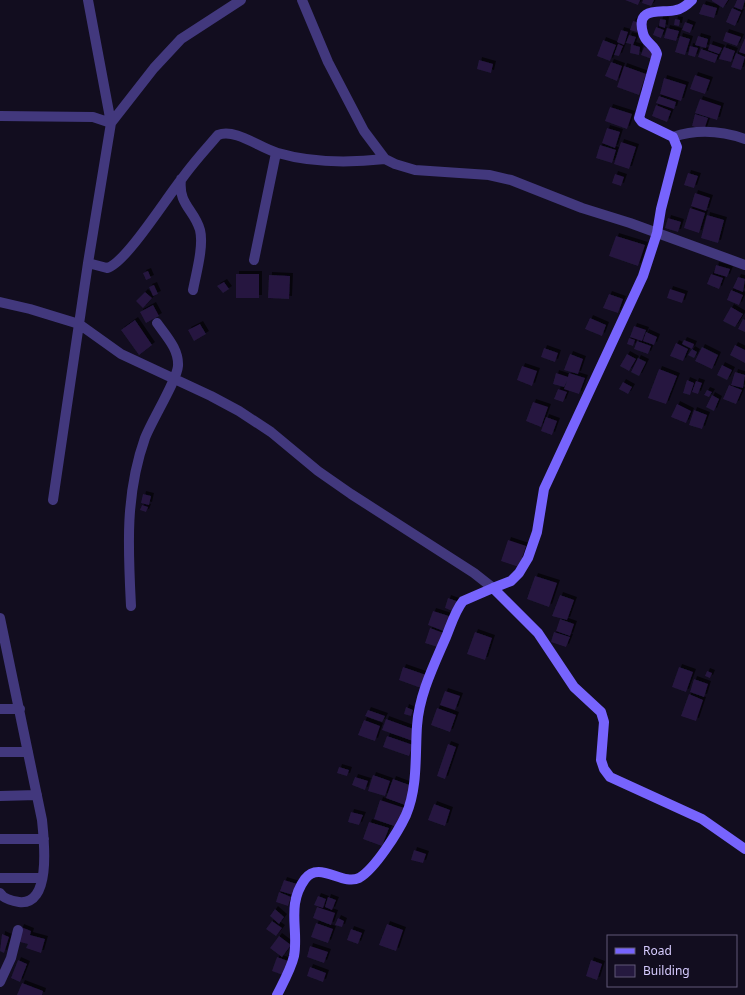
<svg xmlns="http://www.w3.org/2000/svg" width="745" height="995" viewBox="0 0 745 995" font-family="'Noto Sans',sans-serif">
<defs>
<filter id="shadow"><feDropShadow dx="3" dy="-3" stdDeviation="0" flood-color="#0009"/></filter>
</defs>
<rect width="100%" height="100%" fill="#120d1f"/>
<path fill="#25193f" filter="url(#shadow)" d="M625 0H640L638 5Z
M643 0H654L651 6 642 3Z
M712 0H728L723 8 712 1Z
M737 0H745L742 10 734 7Z
M703 4 717 8 714 18 699 14Z
M732 8 741 12 735 26 726 22Z
M660 19 666 20 665 28 659 26Z
M675 19 680 20 679 26 674 25Z
M633 21 640 23 637 32 630 30Z
M685 22 693 25 690 33 682 30Z
M656 27 664 30 661 38 653 35Z
M667 28 679 31 676 41 664 38Z
M621 30 628 32 624 45 617 42Z
M726 32 741 37 737 46 723 41Z
M629 35 636 37 633 45 640 47 639 55 630 53 631 44 626 43Z
M680 36 690 39 685 55 675 52Z
M698 36 708 39 706 48 695 45Z
M745 38V54L739 52Z
M603 40 616 45 610 61 597 56Z
M618 44 623 46 619 56 614 55Z
M710 44 722 48 719 54 708 50Z
M690 46 698 48 695 57 688 55Z
M644 47 655 51 652 59 641 55Z
M724 47 735 51 731 62 719 59Z
M701 49 718 55 715 63 698 57Z
M736 53 745 57 741 70 731 67Z
M479 60 493 64 491 73 477 69Z
M611 62 622 66 617 81 605 76Z
M624 66 646 74 639 95 617 87Z
M695 75 710 80 705 94 690 89Z
M664 78 686 85 681 101 660 94Z
M659 96 676 102 674 109 656 103Z
M700 99 721 106 717 120 695 113Z
M656 105 671 111 667 122 652 116Z
M610 107 632 114 627 129 605 121Z
M695 114 708 118 704 130 692 126Z
M607 128 620 132 615 148 602 143Z
M621 142 636 147 629 169 614 164Z
M600 145 616 150 612 163 596 158Z
M688 173 698 176 694 188 684 185Z
M615 174 624 177 621 186 612 183Z
M695 193 710 198 706 211 691 206Z
M690 208 705 213 699 233 684 228Z
M707 215 724 220 718 243 701 238Z
M668 218 681 222 678 232 665 228Z
M616 236 645 245 638 266 609 256Z
M716 265 730 269 727 277 714 273Z
M148 271 151 278 146 280 143 273Z
M236 274H259V298H236Z
M711 274 723 278 719 289 707 284Z
M269 275 290 276 289 299 268 298Z
M738 277 745 279 743 292 733 288Z
M224 282 229 289 223 293 217 286Z
M154 285 158 294 153 296 149 287Z
M670 289 685 294 682 303 667 298Z
M731 290 743 295 739 305 727 300Z
M145 292 152 298 143 308 136 301Z
M609 294 623 299 618 313 603 308Z
M153 305 159 316 146 323 140 312Z
M731 307 743 314 735 327 723 321Z
M590 318 606 325 602 336 585 329Z
M743 319 745 320V332L738 329Z
M135 320 152 345 139 355 121 330Z
M200 324 206 334 194 341 188 330Z
M634 326 646 330 642 341 630 337Z
M646 332 657 337 654 345 643 341Z
M629 338 635 340 633 346 627 344Z
M684 340 694 344 692 349 682 344Z
M637 341 651 346 648 354 634 349Z
M676 343 688 349 683 361 670 356Z
M735 345 745 350V363L730 355Z
M702 347 718 355 712 369 695 361Z
M544 348 558 353 555 362 541 357Z
M692 349 697 352 694 358 688 355Z
M570 354 583 359 578 374 564 370Z
M627 354 636 359 629 371 620 366Z
M638 358 646 362 639 376 631 372Z
M722 365 732 370 727 380 717 375Z
M522 366 537 371 532 386 517 380Z
M659 369 677 376 666 404 648 398Z
M735 372 745 375 743 388 731 385Z
M556 373 568 377 569 373 585 378 579 394 564 389 567 381 564 387 553 384Z
M687 380 694 383 690 395 683 393Z
M696 381 702 383 698 394 692 392Z
M623 382 632 387 628 394 619 389Z
M729 385 742 390 736 404 723 399Z
M558 389 567 392 563 402 554 399Z
M707 390 712 392 709 397 704 395Z
M712 395 719 399 714 411 706 407Z
M533 402 548 407 541 427 526 421Z
M677 404 691 411 686 423 671 417Z
M694 410 707 415 702 429 689 425Z
M546 417 557 421 552 435 541 431Z
M143 494 151 496 149 505 141 503Z
M142 505 148 507 146 512 140 510Z
M508 540 526 546 519 567 501 561Z
M535 576 557 583 549 607 527 599Z
M560 595 574 600 567 620 552 616Z
M448 598 459 602 455 612 445 608Z
M433 611 452 617 446 632 428 625Z
M560 619 574 624 570 636 556 631Z
M430 628 446 634 441 648 425 643Z
M475 632 492 638 485 660 467 654Z
M554 632 570 637 566 647 551 642Z
M403 667 426 675 421 688 399 680Z
M679 667 693 672 686 692 672 687Z
M707 671 712 673 710 678 705 676Z
M694 679 708 684 704 697 690 692Z
M445 691 460 696 455 710 440 705Z
M689 694 703 700 696 721 681 716Z
M406 707 413 710 411 716 404 714Z
M437 708 456 715 450 732 431 725Z
M368 710 385 716 382 722 365 716Z
M386 719 416 730 413 741 382 730Z
M364 720 380 726 375 741 358 735Z
M387 736 413 745 409 756 383 747Z
M448 744 456 747 445 779 437 776Z
M339 767 349 770 347 776 337 773Z
M373 775 390 781 385 796 368 791Z
M355 777 368 781 365 790 352 785Z
M393 779 412 786 405 805 386 798Z
M380 800 404 808 397 827 374 819Z
M434 804 450 810 445 826 428 820Z
M351 812 363 815 359 825 348 822Z
M369 822 389 828 382 846 363 839Z
M414 850 426 854 423 863 411 860Z
M284 880 297 884 293 895 280 891Z
M279 892 291 897 288 906 276 902Z
M318 896 326 899 323 908 314 905Z
M328 897 336 900 332 910 325 907Z
M317 907 335 913 331 925 313 918Z
M275 909 284 917 279 924 270 916Z
M338 918 344 921 342 927 335 925Z
M272 921 282 928 276 936 266 929Z
M316 923 333 929 328 943 311 937Z
M387 924 403 930 396 951 379 945Z
M21 927 31 931 30 935 45 939 41 953 26 948 28 944 16 941Z
M351 929 362 933 358 944 347 940Z
M2 934 9 937 4 953 0 951Z
M279 936 291 945 282 957 270 948Z
M310 946 328 952 324 963 307 957Z
M277 957 288 961 283 975 272 971Z
M18 960 27 964 20 982 11 978Z
M591 960 602 964 597 980 586 976Z
M310 967 326 973 323 982 307 976Z
M22 983 43 991 42 995H17Z"/>
<g fill="none" stroke-linecap="round" stroke-linejoin="round">
<path stroke="#42387d" stroke-width="10" d="M88 0 111 123
M302 0 328 62 364 131 385 159 395 164 415 170 489 175 511 180 582 208 630 223 745 265
M0 116 93 117 111 123
M673 137C697 129 722 131 745 139
M181 179C178 205 194 209 200 230 204 246 196 274 193 290
M254 260 276 153
M88 263 107 268C125 264 167 197 181 180 192 164 205 150 218 135 236 128 261 149 278 153 312 163 349 163 385 159
M0 302 30 309 79 324 121 354 211 396 239 411 271 432 318 471 351 494 474 573 493 588
M53 500 88 263 111 123 154 68 181 39 241 0
M131 606C128 548 125 494 145 438 152 420 177 380 178 366 179 349 166 336 157 323
M0 618 42 820C44 840 52 906 19 902 12 901 3 898 0 893
M0 709H20
M0 752H28
M0 796 37 795
M0 839H44
M0 878H42
M0 982 11 958 18 930"/>
<path stroke="#7764fd" stroke-width="10" d="M493 588 511 581 519 573 528 558 537 532 544 489 643 276 657 233 661 209 677 147 673 137 642 122 639 118 657 54C655 45 645 43 643 33 635 5 662 14 676 10 683 9 688 4 692 0
M277 995C283 983 291 969 294 956 299 930 286 905 305 879 319 860 342 886 359 878 375 869 398 832 406 815 418 787 415 755 417 726 419 695 434 665 446 637 451 625 455 611 463 601L493 588 538 633 574 687 601 712 604 722 601 760 604 769 610 777 702 819 745 849"/>
</g>
<rect x="607" y="935" width="130" height="52" fill="#120d1f" stroke="#605978"/>
<rect x="615" y="948" width="20" height="6" fill="#7764fd" stroke="#605978"/>
<text x="643" y="955" font-size="12" fill="#d6cbfe">Road</text>
<rect x="615" y="965" width="20" height="12" fill="#25193f" stroke="#605978"/>
<text x="643" y="975" font-size="12" fill="#d6cbfe">Building</text>
</svg>
